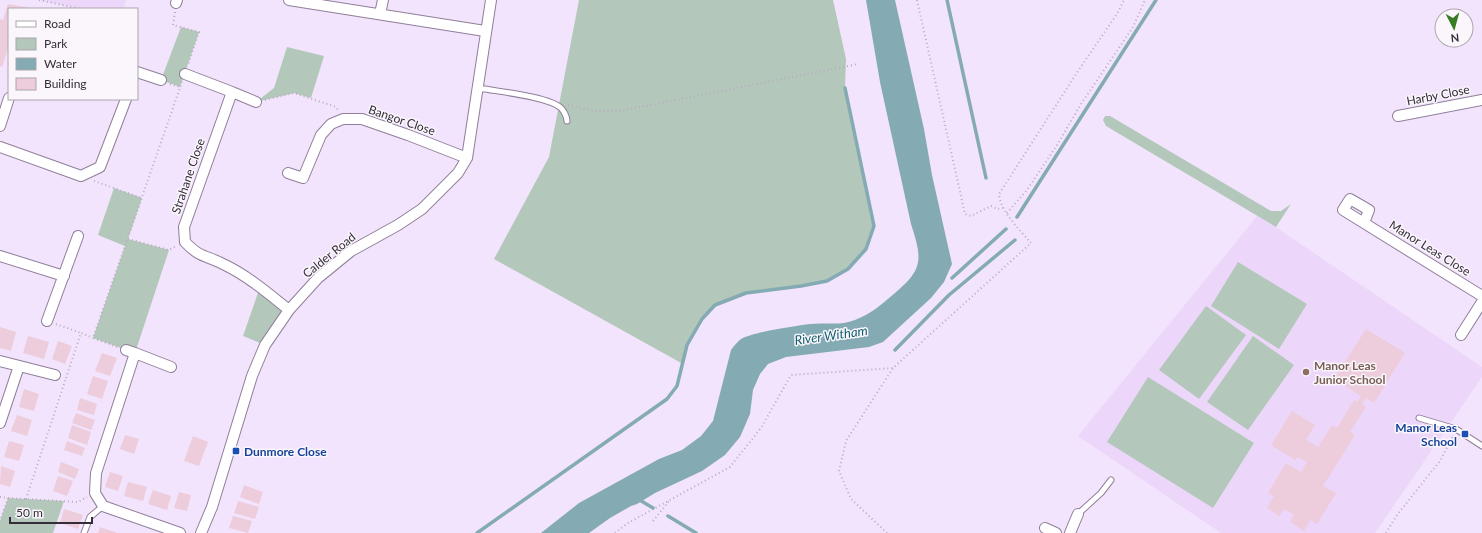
<svg xmlns="http://www.w3.org/2000/svg" width="1482" height="533" viewBox="0 0 1482 533" font-family="Lato,sans-serif">
<rect width="100%" height="100%" fill="#f2e4fc"/>
<path fill="#ecd6fa" d="M39 0H126L124 9H81Z
M1258 215 1482 367V377L1375 533H1221L1078 436Z"/>
<path fill="#b3c8ba" d="M579 0H833L846 59 845 88 874 226 866 249 848 269 827 281 801 286 746 293 715 305 702 319 687 345 683 364 494 259 549 157Z
M181 27 199 32 180 87 161 80Z
M287 47 324 56 311 98 294 93 256 102 274 88Z
M1105 116H1110L1271 211H1281L1291 204 1276 227 1106 126 1103 120Z
M114 188 142 198 128 239 169 250 135 353 93 338 125 246 98 235Z
M1238 262 1307 304 1279 349 1211 306Z
M260 287 289 310 265 345 243 336Z
M1206 306 1246 335 1199 399 1159 370Z
M1253 336 1294 365 1248 430 1207 402Z
M1148 377 1254 443 1213 508 1107 442Z
M8 498 64 501 53 533H0V521Z"/>
<path fill="#84aab3" d="M866 0H895L924 129 932 175 952 264 944 282 931 298 883 342 869 347 786 357 768 364 760 374 753 390 750 414 740 437 725 455 702 471 655 493 637 504 631 506 610 518 589 533H541L579 503 659 459 682 450 701 436 713 421 731 350C734 346 737 342 741 339 753 332 795 326 810 324 825 322 840 326 855 320 871 314 882 304 895 293 924 269 922 258 911 224L880 82Z"/>
<g fill="none" stroke-linecap="round" stroke-linejoin="round">
<path stroke="#84aab3" stroke-width="3.5" d="M947 0 986 178
M1017 217 1156 0
M952 278 1006 229
M895 350 949 295 1015 240
M638 499 653 508
M668 516 696 533
M477 533 667 399 677 386 687 345 702 319 715 305 746 293 801 286 827 281 848 269 866 249 874 226 845 88"/>
</g>
<path fill="#edccdc" d="M8 4 30 8 9 9V46L2 67 0 66V19L3 20Z
M0 327 16 332 11 351 0 348Z
M1366 329 1405 353 1374 403 1366 398 1362 404 1366 407 1350 432 1355 435 1323 486 1336 493 1317 524 1310 520 1304 531 1290 522 1294 515 1284 509 1279 516 1267 508 1274 496 1268 493 1286 463 1301 472 1307 462 1298 457 1295 460 1271 445 1292 411 1315 425 1306 440 1318 447 1332 425 1337 428 1354 400 1357 402 1361 396 1334 379Z
M28 336 49 342 44 359 23 353Z
M58 341 72 346 65 364 52 359Z
M102 353 117 358 110 376 95 371Z
M93 376 108 381 102 399 87 394Z
M24 389 39 394 34 411 19 407Z
M80 398 97 404 94 415 77 410Z
M76 413 95 420 91 430 72 423Z
M17 415 32 420 27 436 11 431Z
M72 425 91 432 87 445 68 438Z
M125 435 139 439 134 454 120 449Z
M193 436 208 442 199 466 184 461Z
M9 441 24 445 19 461 4 457Z
M67 441 85 448 82 456 64 450Z
M61 462 79 469 75 479 58 472Z
M1 466 15 471 10 487 0 484Z
M110 472 123 476 118 491 105 487Z
M58 476 73 481 67 496 53 491Z
M128 482 147 487 143 501 124 496Z
M244 485 263 492 259 504 240 497Z
M153 490 171 496 167 510 148 504Z
M179 492 191 495 187 511 174 508Z
M238 501 259 507 255 519 234 513Z
M64 509 83 515 78 529 60 523Z
M233 516 252 521 248 533 229 528Z
M100 527 118 533H98Z"/>
<g fill="none" stroke-linecap="round" stroke-linejoin="round">
<g stroke="#907f9a" stroke-width="7">
<path id="service" d="M477 89H485C502 92 549 97 561 108 564 111 567 117 567 121
M1419 418 1456 429 1482 446
M1078 514 1101 493 1111 480
M84 533 90 517 103 506"/>
</g>
<g stroke="#907f9a" stroke-width="12">
<path id="minor" d="M289 0 485 31
M176 3 177 0
M380 14 383 0
M137 72 161 80
M185 74 232 92
M256 102 232 92 184 227 185 242C201 259 207 255 225 265 248 276 269 294 289 310
M1398 116 1482 100
M0 126 9 98
M0 147 81 176 100 167 126 99
M288 173 303 178 321 135 331 124 343 119H362L408 135 467 158
M1364 223 1369 210 1350 199 1343 210 1482 296
M0 256 64 276
M47 321 78 236
M1461 335 1482 302
M126 350 135 353
M0 361 55 375
M171 367 135 353 96 473 95 493 103 506 180 533
M0 423 19 366
M1045 528 1056 533
M201 533 212 507 252 376 265 345 289 310 318 278 351 251 398 225 422 209 458 173 467 158 491 0
M1070 533 1078 514"/>
</g>
<path stroke="#b8acc0" stroke-width="2" stroke-dasharray="1 3" stroke-linecap="butt" d="M39 0 81 9
M917 0 965 214 971 216 991 206 997 209 1003 208
M175 12 173 25 199 32 188 65
M170 84 180 87
M265 100 294 93 336 107 338 110
M568 105 595 111H620L858 64
M94 181 142 198
M1007 213 1027 190 1057 145 1081 104 1125 39 1133 27 1145 0
M128 239 169 250 176 246
M56 324 81 333
M117 347 93 338 182 82
M66 378 81 333 93 338
M0 497 8 498 0 521
M8 498 78 502 87 497
M26 499 66 378
M653 521 670 500
M615 533 628 523 730 467 761 428 791 375 893 368
M887 533 851 499 839 471 846 441 893 368 1031 243C1020 230 1000 211 999 194L1078 71 1117 14 1124 0
M1386 533 1397 515 1440 461 1453 436"/>
<use href="#service" stroke="#fff" stroke-width="5"/>
<use href="#minor" stroke="#fff" stroke-width="10"/>
</g>
<circle fill="#8d6e63" stroke="#faf6fc" stroke-width="1.5" cx="1306" cy="372" r="4"/>
<g fill="#1a4fb4" stroke="#faf6fc" stroke-width="1.5">
<rect x="1461" y="430" width="8" height="8" rx="2"/>
<rect x="232" y="447" width="8" height="8" rx="2"/>
</g>
<g text-anchor="middle" dominant-baseline="central" stroke-width="3" stroke-linejoin="round" paint-order="stroke">
<g font-size="12" fill="#342d39" stroke="#faf6fc">
<text transform="translate(1438 95) rotate(-11)">Harby Close</text>
<text transform="translate(402 120) rotate(19)">Bangor Close</text>
<text transform="translate(188 176) rotate(-71)">Strahane Close</text>
<text transform="translate(1430 248) rotate(32)">Manor Leas Close</text>
<text transform="translate(329 255) rotate(-39)">Calder Road</text>
</g>
<g font-size="12" font-weight="bold" fill="#785e54" stroke="#faf6fc" text-anchor="start">
<text x="1314" y="365">Manor Leas<tspan x="1314" dy="14">Junior School</tspan></text>
</g>
<g font-size="12" font-weight="bold" fill="#164399" stroke="#faf6fc" text-anchor="end">
<text x="1457" y="427">Manor Leas<tspan x="1457" dy="14">School</tspan></text>
<text x="244" y="451" text-anchor="start">Dunmore Close</text>
</g>
<g font-size="13" font-style="italic" fill="#125e6d" stroke="#faf6fc">
<text transform="translate(831 335) rotate(-8)">River Witham</text>
</g>
</g>
<rect x="8" y="8" width="130" height="92" fill="#faf6fc" stroke="#aba6ae"/>
<rect x="16" y="21" width="20" height="6" fill="#ffffff" stroke="#aba6ae"/>
<text x="44" y="28" font-size="12" fill="#342d39">Road</text>
<rect x="16" y="38" width="20" height="12" fill="#b3c8ba" stroke="#aba6ae"/>
<text x="44" y="48" font-size="12" fill="#342d39">Park</text>
<rect x="16" y="58" width="20" height="12" fill="#84aab3" stroke="#aba6ae"/>
<text x="44" y="68" font-size="12" fill="#342d39">Water</text>
<rect x="16" y="78" width="20" height="12" fill="#edccdc" stroke="#aba6ae"/>
<text x="44" y="88" font-size="12" fill="#342d39">Building</text>
<g transform="translate(1454 28) rotate(174)"><circle r="19" fill="#faf6fc" stroke="#aba6ae"/>
<path d="M0-3L7 15L0 10L-7 15Z" fill="#377d22"/>
<text y="-6" font-size="11" font-weight="bold" text-anchor="middle" fill="#342d39">N</text>
</g>
<path d="M10 517v6h82v-6" fill="none" stroke="#342d39" stroke-width="2"/>
<text x="16" y="517" font-size="12" fill="#342d39" stroke="#faf6fc" stroke-width="3" paint-order="stroke">50 m</text>
</svg>
